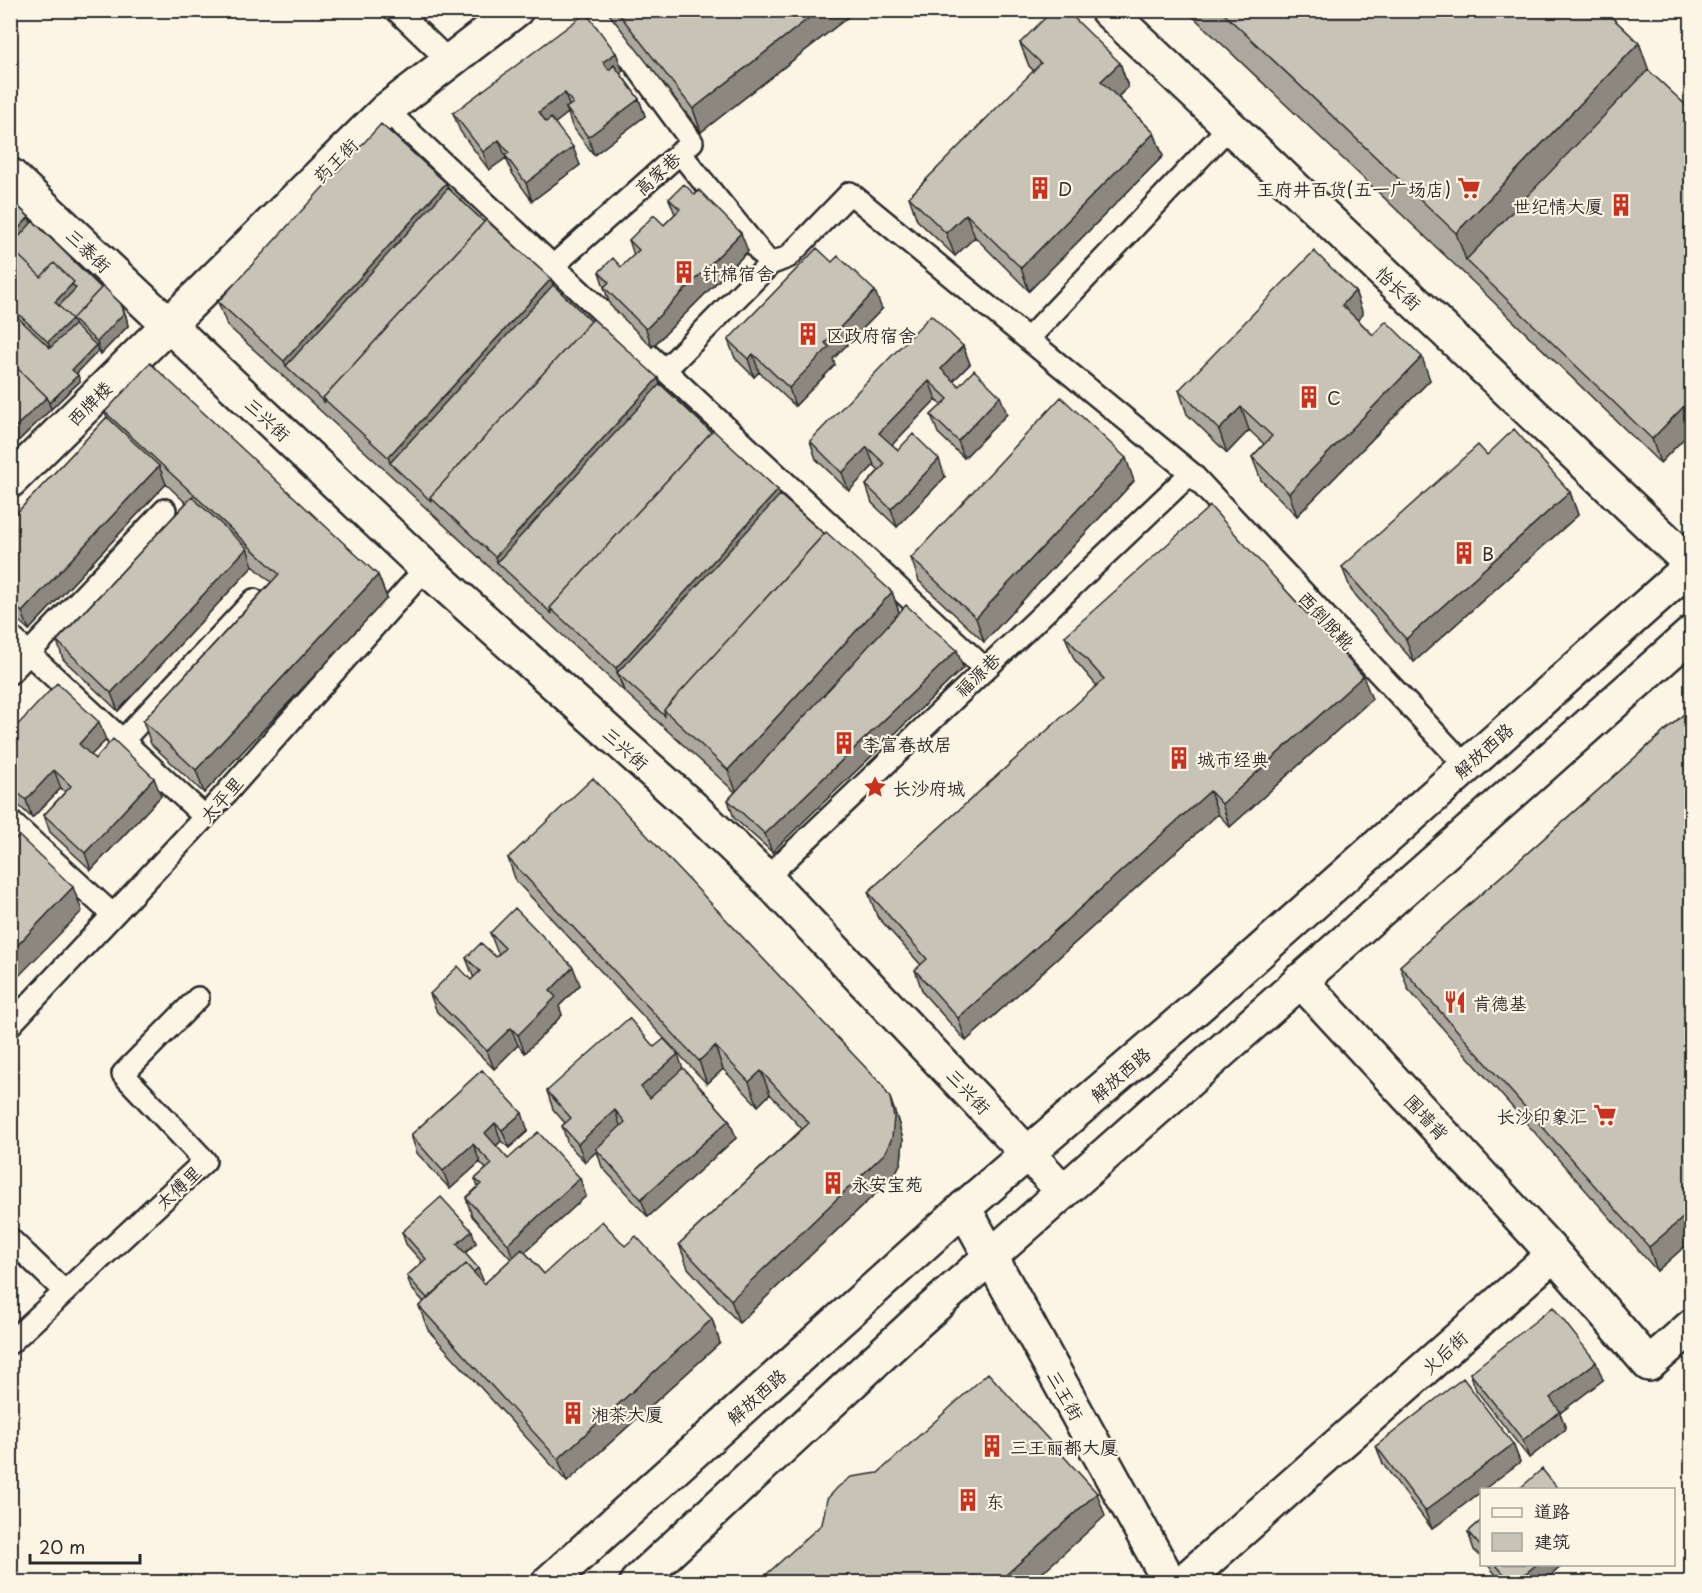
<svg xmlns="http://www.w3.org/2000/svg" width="1702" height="1593" viewBox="0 0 1702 1593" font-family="'Playpen Sans','LXGW WenKai TC',sans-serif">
<rect width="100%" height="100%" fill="#fcf5e5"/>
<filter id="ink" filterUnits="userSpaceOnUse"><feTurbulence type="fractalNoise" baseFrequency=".0167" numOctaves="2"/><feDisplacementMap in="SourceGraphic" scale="12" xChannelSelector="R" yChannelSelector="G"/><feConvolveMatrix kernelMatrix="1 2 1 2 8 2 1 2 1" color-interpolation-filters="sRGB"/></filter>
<g filter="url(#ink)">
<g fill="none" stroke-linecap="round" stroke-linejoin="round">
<g stroke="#2b2b2b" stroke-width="26">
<path id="lane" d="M396 10 448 60
M386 110 984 668
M770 264 788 257 850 193 1191 473 1465 765
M553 266 692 142 595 10
M1028 339 1229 127
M665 370 770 264 680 153
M10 636 205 817
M10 673 165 510
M123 740 254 600
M10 821 113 915
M766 878 1191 473
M10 1025 205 817 426 568
M10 1239 65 1292
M10 1343 205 1161 123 1074 198 998"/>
</g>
<g stroke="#2b2b2b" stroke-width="38">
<path id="street" d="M1107 10 1692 565
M10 175 426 568 692 807 766 878 1063 1191
M10 481 386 110 516 10
M1300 980 1554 1254
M964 1208 1162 1568 1165 1582
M1183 1582 1554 1254 1649 1364 1692 1326"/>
</g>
<g stroke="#2b2b2b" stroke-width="38">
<path id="secondary" d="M549 1582 964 1208 1201 1004 1692 565
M637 1582 918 1321 1692 633"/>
</g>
<use href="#lane" stroke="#fcf5e5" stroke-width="21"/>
<use href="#street" stroke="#fcf5e5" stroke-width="33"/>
<use href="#secondary" stroke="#fcf5e5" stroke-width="33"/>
</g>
<path fill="#aca89d" stroke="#2b2b2b" stroke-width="1.5" d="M606 10H857L701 132Z
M1186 10H1604L1639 43 1648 70 1692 111V430L1660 463 1474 283Z
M1020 43 1120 63 1128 87 1118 97 1154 133 1163 156 1029 291 975 237 955 256 917 220 909 197 1034 71 1029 66Z
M616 53 623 71 620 73 639 99 645 116 594 155 572 126 568 113 555 123 580 165 532 201 512 173 506 158 489 170 460 131 453 113Z
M448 188 711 432 778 490 780 495 892 592 899 612 963 668 772 852 734 818 728 800 735 792 559 632 397 481 227 325 218 302Z
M10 199 29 217 31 223 101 288 121 304 126 316 128 326 101 354 98 351 76 374 80 381 12 447 10 446Z
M669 199 748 251 652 347 610 305 599 272 621 267 634 255 629 240 664 225 675 214Z
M1355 291 1363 314 1358 320 1373 335 1430 380 1297 516 1261 480 1252 457 1264 444 1249 430 1227 453 1187 414 1179 390Z
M882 309 833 359 835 365 795 406 759 372 754 377 735 358 728 340Z
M963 346 970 364 953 381 959 386 1007 414 964 458 938 433 931 415 942 405 936 399 892 445 898 450 945 477 897 527 872 503 866 485 879 470 874 465 849 491 816 459 810 441Z
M105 412 378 575 387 598 204 793 151 744 143 721 271 582 253 566 118 711 63 659 57 641 186 503 166 484 29 630 10 613V520L107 417Z
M1487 455 1570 492 1578 515 1414 662 1351 590 1342 567Z
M1134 481 984 642 919 581 911 558Z
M1065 636 1372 699 1230 827 1218 814 966 1041 923 993 915 970 921 965 877 916 868 892 1097 686 1074 659Z
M1692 707V1240L1657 1271 1408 989 1400 966Z
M10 733 106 740 91 755 95 759 161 796 91 870 50 832 44 815 65 792 61 788 32 818 10 797Z
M508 858 890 1098 898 1121 903 1140 901 1162 894 1176 739 1323 688 1268 679 1244 802 1129 770 1094 758 1106 723 1069 707 1084 516 881Z
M490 933 580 985 559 1006 562 1015 525 1053 518 1045 494 1069 437 1012 430 994 471 980 474 977 473 976 466 958 496 957 499 954 497 951Z
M654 1047 683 1068 729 1120 736 1138 648 1217 602 1167 597 1151 585 1162 568 1144 562 1126 565 1123 553 1109 547 1091Z
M482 1070 528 1131 509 1148 501 1141 496 1146 508 1159 586 1196 525 1252 544 1274 625 1246 712 1319 720 1343 567 1482 428 1330 419 1306 424 1302 411 1288 407 1276 422 1262 406 1244 402 1232 476 1243 465 1253 483 1280 481 1281 484 1284 511 1259 472 1216 466 1198 478 1187 475 1179 486 1169 480 1162 450 1189 417 1153 411 1135Z
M1470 1373 1603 1380 1560 1413 1566 1429 1529 1458 1476 1390Z
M1513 1444 1520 1462 1482 1490V1491L1432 1529 1383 1464 1376 1446Z
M1482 1520V1558L1474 1550 1468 1532Z
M1487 1564H1564L1543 1582H1502Z"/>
<path fill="#8c8880" stroke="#2b2b2b" stroke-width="1.5" d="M819 10H857L701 132 693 109Z
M1639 43 1657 93 1466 260 1456 233Z
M616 53 623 71 610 80 603 62Z
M1120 63 1128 87 1110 104 1101 81Z
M565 93 571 111 566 108 568 113 546 130 539 112Z
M639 99 645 116 594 155 588 137Z
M1154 133 1163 156 1029 291 1021 268Z
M499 140 506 158 489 170 483 152Z
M573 147 580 165 532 201 526 183Z
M446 183 455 206 286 366 284 361Z
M966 214 975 237 955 256 946 233Z
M29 217 33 229 10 251V238Z
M741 233 748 251 652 347 646 329Z
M551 279 559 302 390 463 388 457Z
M74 282 78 295 61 312 55 302Z
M875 291 882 309 833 359 835 365 795 406 789 388 825 343Z
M1355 291 1363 314 1351 328 1342 305Z
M121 304 126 316 128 326 101 354 97 342Z
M72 319 77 331 53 355 48 342Z
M96 345 98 351 74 376 72 370Z
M963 346 970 364 947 387 941 369Z
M753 354 759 372 754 377 748 359Z
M1422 357 1430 380 1297 516 1289 493Z
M78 375 80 381 51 409 49 403Z
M658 378 666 402 497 562 495 557Z
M929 381 936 399 886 451 879 433Z
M1000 396 1007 414 964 458 958 441Z
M47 397 51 409 12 447 10 445V432Z
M1692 398V430L1660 463 1652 439Z
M1241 407 1249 430 1227 453 1219 430Z
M867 447 874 465 849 491 842 473Z
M12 451 14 457 10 461V452Z
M1126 458 1134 481 984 642 976 618Z
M939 459 945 477 897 527 891 509Z
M159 466 166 484 29 630 22 612Z
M778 490 787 513 617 673 624 691 616 668Z
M1570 492 1578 515 1414 662 1406 639Z
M247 548 253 566 118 711 111 693Z
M378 575 387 598 204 793 196 770Z
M892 592 900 615 737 793 728 770Z
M957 650 963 668 772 852 765 834Z
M1363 676 1372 699 1230 827 1222 804Z
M99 722 106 740 85 761 79 744Z
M54 770 61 788 32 818 26 800Z
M154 778 161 796 91 870 85 853Z
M1210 791 1218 814 966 1041 958 1018Z
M73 887 82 911 10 985V953Z
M573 967 580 985 559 1006 562 1015 525 1053 518 1035 550 991Z
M511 1028 518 1045 494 1069 487 1051Z
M715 1046 723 1069 707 1084 699 1061Z
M678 1054 684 1072 647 1105 641 1087Z
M761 1071 770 1094 758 1106 749 1082Z
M890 1098 898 1121 903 1140 901 1162 894 1176 739 1323 731 1300Z
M615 1110 621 1128 596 1149 597 1151 585 1162 578 1144Z
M522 1113 528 1131 509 1148 502 1130Z
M729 1120 736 1138 648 1217 641 1199Z
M495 1123 501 1141 491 1151 485 1133Z
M473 1144 480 1162 450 1189 443 1171Z
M580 1178 586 1196 514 1262 508 1244Z
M1692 1210V1240L1657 1271 1649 1247Z
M472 1231 476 1243 462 1256 457 1244Z
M478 1268 483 1280 439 1319 435 1307Z
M712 1319 720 1343 567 1482 558 1459Z
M1596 1362 1603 1380 1560 1413 1566 1429 1529 1458 1523 1440 1550 1398Z
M1513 1444 1520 1462 1483 1490H1482V1491L1432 1529 1425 1511Z
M1097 1493 1105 1516 1032 1582H998Z
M1537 1564H1564L1543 1582H1515Z"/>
<path fill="#c8c3b7" stroke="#2b2b2b" stroke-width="1.5" d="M616 10H819L693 109Z
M1053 10H1066L1120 63 1101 81 1154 133 1021 268 966 214 946 233 909 197 1041 63 1020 43Z
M1220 10H1604L1639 43 1456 233Z
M586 13 616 53 603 62 609 70 614 65 639 99 588 137 566 108 573 103 565 93 539 112 546 122 551 118 573 147 526 183 505 155 509 153 499 140 483 152 453 113Z
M1648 70 1692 111V398L1652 439 1466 260Z
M381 124 446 183 284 361 218 302Z
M684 184 695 195 699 190 741 233 646 329 604 287 609 282 599 272 613 258 621 267 639 250 629 240 654 215 664 225 680 209 669 199Z
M448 188 484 222 323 398 325 403 286 366Z
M10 199 29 217 10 238Z
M486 220 551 279 388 457 323 398Z
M33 221 101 288 72 319 59 306 76 288 72 284 74 282 54 263 41 277 10 247Z
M10 247 41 277 54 263 74 282 55 302 72 319 103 286 121 304 123 314 97 342 72 319 48 342 10 306Z
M817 248 832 262 838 256 875 291 825 343 829 347 789 388 753 354 748 359 728 340Z
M1314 251 1355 291 1342 305 1373 335 1386 321 1422 357 1289 493 1252 457 1272 436 1241 407 1219 430 1179 390Z
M553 285 591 321 430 497 432 502 390 463Z
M10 310 50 348 74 325 96 345 72 370 78 375 49 403 47 397 10 361Z
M931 315 963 346 941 369 959 386 974 370 1000 396 958 441 931 415 948 399 929 381 879 433 898 450 913 434 939 459 891 509 866 485 885 464 867 447 842 473 810 441Z
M593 319 658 378 495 557 430 497Z
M10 361 47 397 10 432Z
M150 363 378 575 196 770 143 721 279 574 105 412Z
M660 384 711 432 550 608 552 614 497 562Z
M1061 397 1126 458 976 618 911 558Z
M107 417 159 466 22 612 10 601V520Z
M1514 429 1570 492 1406 639 1342 567 1478 445 1487 455Z
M713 430 778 490 616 668 550 608Z
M780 495 824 534 664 710 665 716 617 673Z
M192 497 247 548 111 693 57 641Z
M1210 506 1363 676 1222 804 1210 791 958 1018 915 970 927 959 868 892 1104 679 1065 636Z
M826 532 892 592 728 770 664 710Z
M906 605 957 650 765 834 728 800Z
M57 683 99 722 79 744 95 759 113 739 154 778 85 853 44 815 71 786 54 770 26 800 10 786V733Z
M1692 707V1210L1649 1247 1400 966Z
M593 778 882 1085 890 1098 894 1117 892 1138 885 1153 731 1300 679 1244 809 1123 761 1071 749 1082 715 1046 699 1061 508 858Z
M19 836 73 887 10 953V844Z
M515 908 573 967 550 991 556 997 518 1035 511 1028 487 1051 430 994 458 966 471 980 480 971 466 958 481 943 496 957 505 948 490 933Z
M629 1018 654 1047 664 1039 678 1054 641 1087 650 1098 683 1068 729 1120 641 1199 596 1149 625 1122 615 1110 578 1144 562 1126 571 1118 547 1091Z
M482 1070 522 1113 502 1130 495 1123 485 1133 508 1159 538 1132 580 1178 508 1244 466 1198 481 1184 475 1179 492 1164 473 1144 443 1171 411 1135Z
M441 1197 472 1231 457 1244 478 1268 473 1272 466 1264 428 1299 407 1276 426 1259 402 1232Z
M602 1221 625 1246 636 1236 712 1319 558 1459 419 1306 466 1264 484 1284 522 1249 544 1274Z
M1553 1307 1596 1362 1550 1398 1560 1411 1523 1440 1470 1373Z
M988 1373 1097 1493 998 1582H758L822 1524 827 1499 838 1487 851 1477 878 1473Z
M1463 1378 1513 1444 1425 1511 1376 1446Z
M1542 1469 1559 1490H1518Z
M1482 1520V1548L1468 1532Z
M1495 1564H1537L1515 1582H1511Z"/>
</g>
<defs>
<g id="building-bare" transform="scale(1.8)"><path d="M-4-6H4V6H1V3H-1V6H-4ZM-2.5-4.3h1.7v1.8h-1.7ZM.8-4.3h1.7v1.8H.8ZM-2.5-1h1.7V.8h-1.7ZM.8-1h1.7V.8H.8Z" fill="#c8321e" stroke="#fcf5e5" stroke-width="2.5" paint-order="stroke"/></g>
<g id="supermarket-bare" transform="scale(1.8)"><path d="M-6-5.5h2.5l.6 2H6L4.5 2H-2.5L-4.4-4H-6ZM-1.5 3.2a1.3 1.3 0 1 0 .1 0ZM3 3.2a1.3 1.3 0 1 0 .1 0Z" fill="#c8321e" stroke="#fcf5e5" stroke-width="2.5" paint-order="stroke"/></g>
<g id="sight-bare" transform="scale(1.8)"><path d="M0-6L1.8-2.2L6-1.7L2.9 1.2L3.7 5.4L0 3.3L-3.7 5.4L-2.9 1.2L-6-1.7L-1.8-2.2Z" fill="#c8321e" stroke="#fcf5e5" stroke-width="2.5" paint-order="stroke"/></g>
<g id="restaurant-bare" transform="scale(1.8)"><path d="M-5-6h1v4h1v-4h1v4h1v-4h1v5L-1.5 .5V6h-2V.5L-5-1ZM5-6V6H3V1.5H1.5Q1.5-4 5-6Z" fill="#c8321e" stroke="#fcf5e5" stroke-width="2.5" paint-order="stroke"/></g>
</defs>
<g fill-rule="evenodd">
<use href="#building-bare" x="1040" y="188"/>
<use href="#supermarket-bare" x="1469" y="188"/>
<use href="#building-bare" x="1621" y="205"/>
<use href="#building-bare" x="684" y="272"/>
<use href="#building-bare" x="808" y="334"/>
<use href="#building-bare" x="1309" y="397"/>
<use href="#building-bare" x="1464" y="553"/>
<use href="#building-bare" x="844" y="743"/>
<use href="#building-bare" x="1179" y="758"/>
<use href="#sight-bare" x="875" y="787"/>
<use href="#restaurant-bare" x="1455" y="1002"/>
<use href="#supermarket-bare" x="1605" y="1115"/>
<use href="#building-bare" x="833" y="1183"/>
<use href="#building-bare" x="573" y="1413"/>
<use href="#building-bare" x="992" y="1446"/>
<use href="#building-bare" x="968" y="1500"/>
</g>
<g text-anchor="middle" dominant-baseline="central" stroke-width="4.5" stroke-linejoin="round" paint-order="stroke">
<g font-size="18" fill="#2b2b2b" stroke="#fcf5e5">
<text transform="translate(335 160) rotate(-45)">药王街</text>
<text transform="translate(657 173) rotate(-42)">高家巷</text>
<text transform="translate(89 250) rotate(44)">三泰街</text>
<text transform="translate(1399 288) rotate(43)">怡长街</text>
<text transform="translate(89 403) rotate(-45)">西牌楼</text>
<text transform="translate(268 419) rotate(43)">三兴街</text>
<text transform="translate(1327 620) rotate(47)">西倒脱靴</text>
<text transform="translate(977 674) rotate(-44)">福源巷</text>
<text transform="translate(626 748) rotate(42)">三兴街</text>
<text transform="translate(1483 750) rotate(-42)">解放西路</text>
<text transform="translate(221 799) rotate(-48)">太平里</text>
<text transform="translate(1120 1074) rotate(-41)">解放西路</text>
<text transform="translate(969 1091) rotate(47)">三兴街</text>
<text transform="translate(1427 1117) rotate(47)">围墙背</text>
<text transform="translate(178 1187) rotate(-43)">太傅里</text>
<text transform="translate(1444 1352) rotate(-42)">火后街</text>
<text transform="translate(1066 1395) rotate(61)">三王街</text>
<text transform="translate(756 1396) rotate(-42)">解放西路</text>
</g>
<g font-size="18" fill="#2b2b2b" stroke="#fcf5e5" text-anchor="start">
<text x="1058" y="188">D</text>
<text x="1451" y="188" text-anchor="end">王府井百货(五一广场店)</text>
<text x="1603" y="205" text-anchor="end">世纪情大厦</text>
<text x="702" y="272">针棉宿舍</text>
<text x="826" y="334">区政府宿舍</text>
<text x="1327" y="397">C</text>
<text x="1482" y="553">B</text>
<text x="862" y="743">李富春故居</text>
<text x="1197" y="758">城市经典</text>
<text x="893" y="787">长沙府城</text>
<text x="1473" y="1002">肯德基</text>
<text x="1587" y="1115" text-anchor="end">长沙印象汇</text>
<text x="851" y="1183">永安宝苑</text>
<text x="591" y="1413">湘茶大厦</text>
<text x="1010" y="1446">三王丽都大厦</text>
<text x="986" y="1500">东</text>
</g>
</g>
<rect width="1702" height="1593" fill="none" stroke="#fcf5e5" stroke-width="36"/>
<rect x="18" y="18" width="1666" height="1557" fill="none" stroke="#2b2b2b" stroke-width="2" filter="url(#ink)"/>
<rect x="1480" y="1488" width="195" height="78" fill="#fcf5e5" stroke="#a8a49b" stroke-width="1.5"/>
<rect x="1492" y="1508" width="30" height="9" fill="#fcf5e5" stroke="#a8a49b" stroke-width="1.5"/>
<text x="1534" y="1518" font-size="18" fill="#2b2b2b">道路</text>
<rect x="1492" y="1533" width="30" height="18" fill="#c8c3b7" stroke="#a8a49b" stroke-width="1.5"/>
<text x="1534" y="1548" font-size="18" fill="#2b2b2b">建筑</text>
<path d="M30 1554v9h110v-9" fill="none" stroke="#2b2b2b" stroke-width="3"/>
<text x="39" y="1554" font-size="18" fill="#2b2b2b" stroke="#fcf5e5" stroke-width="4.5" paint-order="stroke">20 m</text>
</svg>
